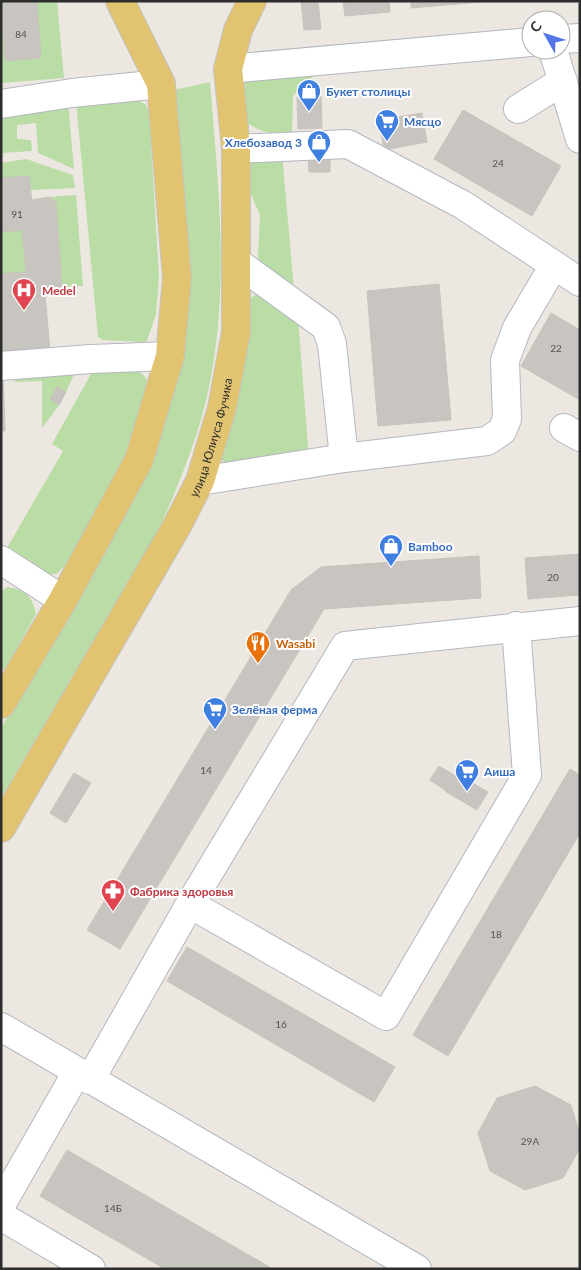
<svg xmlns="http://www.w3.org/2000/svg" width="581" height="1270" viewBox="0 0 581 1270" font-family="Lato,sans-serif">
<rect width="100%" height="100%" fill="#ede7e1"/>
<path fill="#b9dda4" d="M37 1H57L64 78 1 83V10L5 61Z
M326 64 293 96 292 133C272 134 261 133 245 121L242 76Z
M210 82C218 183 230 286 209 387 199 436 179 484 159 529L1 798V728L124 518 150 467 173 394 185 319 174 90Z
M134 97 146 105 149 112 159 276 156 314 147 341 141 342 103 340 98 337 76 101Z
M68 103 74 169 38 153 36 123 17 125V139L31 140 32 151 1 153V108Z
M282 154 295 300 260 266 258 256 260 215 244 179 245 167 252 161Z
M26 159 73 175 75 188 31 190 29 176 1 178V163Z
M76 195 83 286 62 287 56 203 49 197Z
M22 230 26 272 1 274V232Z
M255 295H259L298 317 309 459 226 467 219 454 249 300Z
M96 365 134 366 146 378 147 386 124 457 70 559 58 573 45 576 7 548 63 451 52 444Z
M77 368 66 392 57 387 50 399 59 405 42 428V381L15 382V373Z
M7 587C24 589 33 597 36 614L6 667 1 671V592Z"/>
<path fill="#c8c4c0" stroke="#c8c3ba" d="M1 1H37L41 58 5 61Z
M301 1H318L321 29 304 30Z
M343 1H389L390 12 345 16Z
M411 1H494L411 8Z
M321 96 322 128 298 129 297 97Z
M463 110 561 166 532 216 434 159Z
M422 113 427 142 384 150 379 120Z
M308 154H330V172H309Z
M29 176 35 229 1 232V178Z
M49 197 56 202 62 287 44 289 43 270 26 272 22 230 35 229 32 200Z
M43 270 50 351 1 360V274Z
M439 284 451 420 378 426 367 291Z
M551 313 580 330V400L521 366Z
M3 369 5 431H1V370Z
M57 387 66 392 59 405 50 399Z
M580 554V595L528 599 525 558Z
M479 556 481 598 324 609 120 949 87 930 291 590 321 567Z
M439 766 454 775 445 790 430 780Z
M570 769 580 775V833L448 1056 413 1035Z
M74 773 91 783 66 823 50 813Z
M456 773 488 792 477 810 445 791Z
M187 947 395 1067 374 1102 167 981Z
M535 1086 571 1105 580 1135V1148L563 1178 525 1190 490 1171 478 1133 497 1098Z
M67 1150 273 1269H165L79 1219 40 1196Z"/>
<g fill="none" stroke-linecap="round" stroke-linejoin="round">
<g stroke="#b4b7bf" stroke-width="30">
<path id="minor" d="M561 39 580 38
M553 50 580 139
M228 69 531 42
M1 104 72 93 161 84
M518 109 563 81
M236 149 348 144 463 205 580 282
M1 366 91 359 170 356
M564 428 580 437
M344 458 487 441 502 431 507 419 505 360 517 328 554 265
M200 481 344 458 332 344 326 327 238 263
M1 560 63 600
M190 904 386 1016 527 775 516 626
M1 1027 417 1269
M90 1080 190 904 345 646 580 621
M1 1205 77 1072
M1 1216 91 1269"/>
</g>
<g stroke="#c4c4c4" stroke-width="30">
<g id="major">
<path d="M1 704 63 600 139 460 170 356 177 278 161 84 120 1"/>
<path id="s1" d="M1 828 177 526 200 481 222 408 236 332V149L228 69 238 30 252 1"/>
</g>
</g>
<use href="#minor" stroke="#fff" stroke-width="28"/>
<use href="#major" stroke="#e2c370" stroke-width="28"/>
</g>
<defs>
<g id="shop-pin" transform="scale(1.25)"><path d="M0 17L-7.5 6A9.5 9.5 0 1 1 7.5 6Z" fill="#3f7fe0" stroke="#fff"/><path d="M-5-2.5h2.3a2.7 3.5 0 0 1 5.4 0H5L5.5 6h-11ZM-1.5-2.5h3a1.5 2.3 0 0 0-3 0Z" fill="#fff"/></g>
<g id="supermarket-pin" transform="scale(1.25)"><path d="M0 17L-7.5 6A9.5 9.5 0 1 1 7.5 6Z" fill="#3f7fe0" stroke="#fff"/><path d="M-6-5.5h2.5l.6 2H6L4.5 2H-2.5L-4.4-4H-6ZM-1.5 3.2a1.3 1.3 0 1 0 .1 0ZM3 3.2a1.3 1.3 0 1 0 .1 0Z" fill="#fff"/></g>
<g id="hospital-pin" transform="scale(1.25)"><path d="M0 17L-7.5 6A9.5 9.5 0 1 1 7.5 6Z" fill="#e0444e" stroke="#fff"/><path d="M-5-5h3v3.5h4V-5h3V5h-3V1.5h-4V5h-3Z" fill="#fff"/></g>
<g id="restaurant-pin" transform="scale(1.25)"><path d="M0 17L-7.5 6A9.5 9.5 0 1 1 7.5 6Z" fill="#e8710a" stroke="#fff"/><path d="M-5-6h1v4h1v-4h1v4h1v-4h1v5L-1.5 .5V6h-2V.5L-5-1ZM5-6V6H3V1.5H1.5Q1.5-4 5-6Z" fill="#fff"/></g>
<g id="pharmacy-pin" transform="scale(1.25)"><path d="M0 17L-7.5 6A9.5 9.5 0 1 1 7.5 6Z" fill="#e0444e" stroke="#fff"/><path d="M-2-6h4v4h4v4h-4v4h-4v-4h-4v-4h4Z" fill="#fff"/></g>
</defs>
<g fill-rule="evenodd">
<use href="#shop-pin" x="309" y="91"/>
<use href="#supermarket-pin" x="387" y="121"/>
<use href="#shop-pin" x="319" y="142"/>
<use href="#hospital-pin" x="24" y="290"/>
<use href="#shop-pin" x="391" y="546"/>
<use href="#restaurant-pin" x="258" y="643"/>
<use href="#supermarket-pin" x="215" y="709"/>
<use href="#supermarket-pin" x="467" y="771"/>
<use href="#pharmacy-pin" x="113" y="891"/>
</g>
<g text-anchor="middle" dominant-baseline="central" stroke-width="4" stroke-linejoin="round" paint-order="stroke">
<g font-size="10" fill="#545352">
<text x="21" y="34">84</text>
<text x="498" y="163">24</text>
<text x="17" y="214">91</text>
<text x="556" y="348">22</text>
<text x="553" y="577">20</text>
<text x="206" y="770">14</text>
<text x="496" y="934">18</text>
<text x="281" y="1024">16</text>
<text x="530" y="1141">29А</text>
<text x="113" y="1208">14Б</text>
</g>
<g font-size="12" font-weight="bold" fill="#366cbe" stroke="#fff" text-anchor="start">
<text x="326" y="91">Букет столицы</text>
<text x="404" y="121">Мясцо</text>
<text x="302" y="142" text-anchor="end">Хлебозавод 3</text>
<text x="408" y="546">Bamboo</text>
<text x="232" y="709">Зелёная ферма</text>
<text x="484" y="771">Аиша</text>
</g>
<g font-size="12" font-weight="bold" fill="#be3a42" stroke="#fff" text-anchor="start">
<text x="42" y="290">Medel</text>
<text x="130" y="891">Фабрика здоровья</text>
</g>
<g font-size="12" fill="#2d2d2d" stroke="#fff">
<text stroke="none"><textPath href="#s1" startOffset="445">улица Юлиуса Фучика</textPath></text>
</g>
<g font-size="12" font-weight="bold" fill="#c56008" stroke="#fff" text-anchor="start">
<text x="276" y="643">Wasabi</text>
</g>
</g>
<rect width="581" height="1270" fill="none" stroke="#2d2d2d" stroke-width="5"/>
<g transform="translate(546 35) rotate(309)"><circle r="24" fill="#ffffff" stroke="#ababab"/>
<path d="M0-4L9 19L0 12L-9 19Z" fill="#5375e7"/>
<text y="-8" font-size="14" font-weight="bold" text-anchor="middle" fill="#2d2d2d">С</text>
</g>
</svg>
